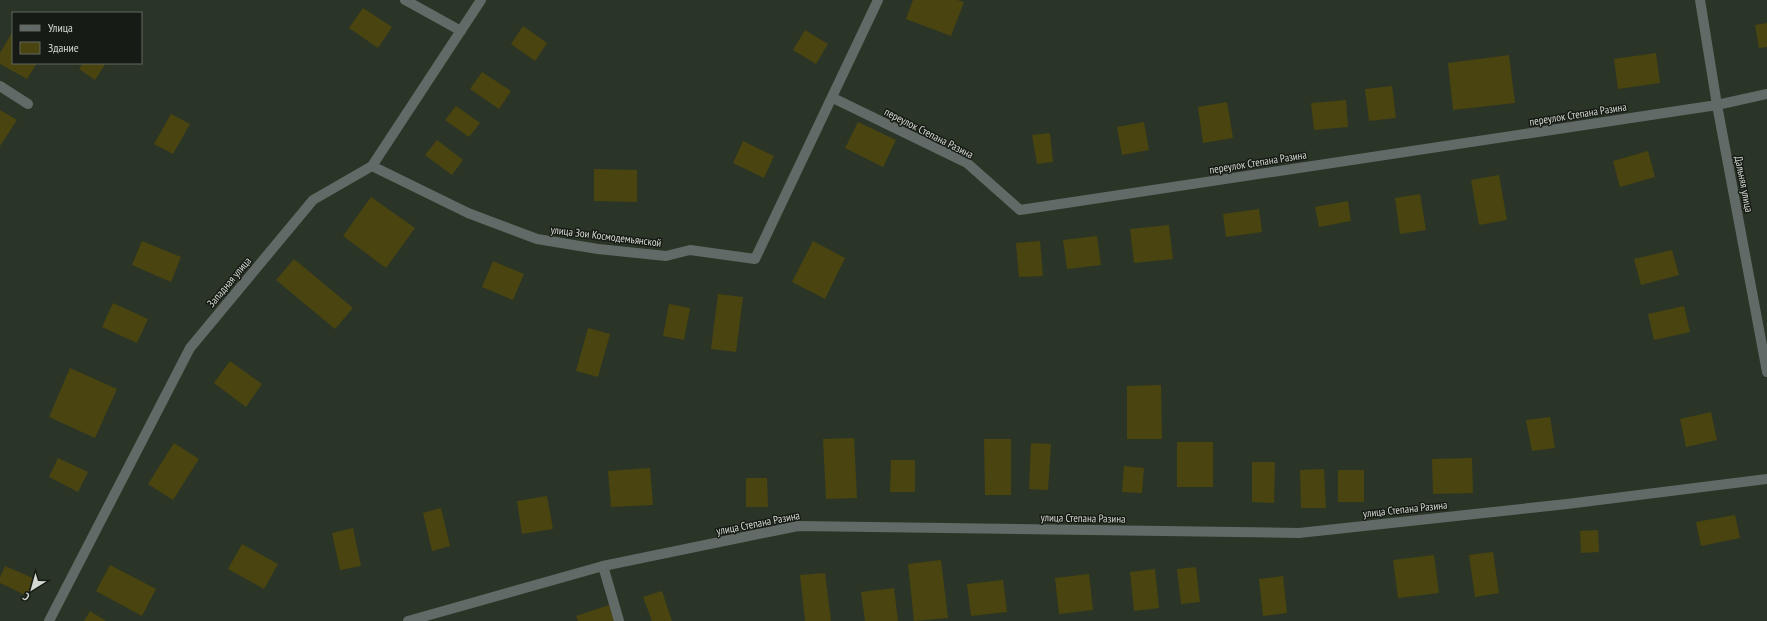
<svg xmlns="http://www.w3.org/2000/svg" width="1767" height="621" viewBox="0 0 1767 621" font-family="'PT Sans Narrow',sans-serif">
<rect width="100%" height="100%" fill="#2b3527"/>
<path fill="#494410" d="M913 0H957L964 2 951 36 906 19Z
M363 8 392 27 378 48 349 28Z
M1767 23V47L1759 48 1755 25Z
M523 26 547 43 535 61 511 44Z
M805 30 828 44 816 64 793 50Z
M13 31V63H37L27 79 0 64V53Z
M1656 53 1660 83 1618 89 1614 59Z
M1509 55 1515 103 1453 110 1448 63Z
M83 63H106L95 80 79 69Z
M482 72 511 91 499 109 470 89Z
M1392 86 1396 118 1369 121 1365 89Z
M1346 100 1348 127 1314 130 1311 103Z
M1227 102 1233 138 1203 143 1198 107Z
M456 106 480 123 469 137 445 120Z
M0 110 17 120 0 146Z
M171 114 190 124 173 154 154 144Z
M858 122 896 140 883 167 845 148Z
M1144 122 1149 150 1122 155 1117 127Z
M1050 133 1053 162 1037 164 1032 135Z
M437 140 463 160 452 175 425 155Z
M743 141 774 156 764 178 733 163Z
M1648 151 1655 177 1620 187 1613 161Z
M594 169 637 170V202L594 201Z
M1499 175 1507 220 1479 225 1471 180Z
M1420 194 1426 230 1400 234 1395 198Z
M371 197 415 228 386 268 343 236Z
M1348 201 1351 221 1319 227 1315 207Z
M1259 209 1262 232 1226 237 1223 214Z
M1169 225 1173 259 1134 263 1130 229Z
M1097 236 1101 265 1067 269 1063 240Z
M142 241 181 257 171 282 132 265Z
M813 241 845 258 825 299 792 282Z
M1040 241 1043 276 1019 277 1016 243Z
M1672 250 1679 275 1641 285 1634 259Z
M294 259 353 308 335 329 276 280Z
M493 261 524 274 513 300 482 287Z
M718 294 743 297 736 352 711 349Z
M113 303 148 319 137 343 102 327Z
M669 304 690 308 684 340 663 336Z
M1684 306 1690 332 1654 340 1648 314Z
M588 328 610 334 598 377 576 371Z
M230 361 262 384 246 407 214 383Z
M70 368 117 389 95 438 49 417Z
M1161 385 1162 439H1127V386Z
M1711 412 1717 440 1686 447 1680 419Z
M1550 417 1555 448 1532 451 1526 420Z
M854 438 857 498 826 499 823 439Z
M984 439H1011V495H985Z
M1177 442H1213V487H1177Z
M174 443 199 459 173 500 148 484Z
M1031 443 1051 444 1048 490 1029 489Z
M58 458 88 472 78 492 49 477Z
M1472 458 1473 493 1433 494 1432 459Z
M891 460H915V492H890Z
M1252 462H1275L1274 503 1252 502Z
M1124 466 1144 468 1142 493 1122 492Z
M650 468 653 505 611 507 608 471Z
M1324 469 1326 508H1301L1300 470Z
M1338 470H1364V502H1338Z
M746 478H767L768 507H746Z
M547 496 553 529 522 534 517 501Z
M441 508 450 546 432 551 423 513Z
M1735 515 1740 538 1701 546 1696 522Z
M353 528 361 566 340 570 332 533Z
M1598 530 1599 552 1581 553 1580 531Z
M242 544 278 564 264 589 228 569Z
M1493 552 1499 593 1475 597 1469 555Z
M1434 555 1439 593 1398 598 1393 560Z
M941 560 948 618 914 621 908 564Z
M110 565 156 589 142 616 96 591Z
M5 566 35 579 27 596 0 583V577Z
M1196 567 1200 602 1181 604 1177 569Z
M1155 569 1159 608 1134 611 1130 572Z
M825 573 831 621H805L800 575Z
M1089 574 1093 610 1059 614 1055 578Z
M1283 576 1287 613 1263 616 1259 579Z
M1003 580 1007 612 971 616 967 584Z
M894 588 898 621H865L861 592Z
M662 591 672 621H652L643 597Z
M609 605 614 621H578L576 616Z
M90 611 106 621H84Z"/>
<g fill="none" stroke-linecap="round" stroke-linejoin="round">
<path stroke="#616a66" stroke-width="10" d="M1717 105 1767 94
M603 566 619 621"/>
<path stroke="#616a66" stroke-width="10" d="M405 0 461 31
M1700 0 1717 105 1767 372
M0 86 28 104
M833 98 967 163 1020 210 1717 105
M372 166 468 213 537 239 598 249 666 256 690 250 755 259 878 0
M49 621 190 348 313 200 372 166 481 0
M408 621 603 566 798 526 1299 533 1567 504 1767 479"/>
</g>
<g text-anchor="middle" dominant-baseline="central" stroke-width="3" stroke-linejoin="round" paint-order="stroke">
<g font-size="11" fill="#d2d9d0" stroke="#171b15">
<text transform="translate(1578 114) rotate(-9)">переулок Степана Разина</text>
<text transform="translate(929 133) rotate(27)">переулок Степана Разина</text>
<text transform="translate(1258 162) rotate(-9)">переулок Степана Разина</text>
<text transform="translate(1744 184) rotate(79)">Дальняя улица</text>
<text transform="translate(606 236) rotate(7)">улица Зои Космодемьянской</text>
<text transform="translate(229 282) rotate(-50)">Западная улица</text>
<text transform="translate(1405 509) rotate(-6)">улица Степана Разина</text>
<text transform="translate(1083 518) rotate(1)">улица Степана Разина</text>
<text transform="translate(758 523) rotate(-11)">улица Степана Разина</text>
</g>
</g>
<rect x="12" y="12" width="130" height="52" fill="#171b15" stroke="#626760"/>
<rect x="20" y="25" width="20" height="6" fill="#616a66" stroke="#626760"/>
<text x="48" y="32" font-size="12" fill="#d2d9d0">Улица</text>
<rect x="20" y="42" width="20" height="12" fill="#494410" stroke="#626760"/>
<text x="48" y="52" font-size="12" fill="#d2d9d0">Здание</text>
<g transform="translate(32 589) rotate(217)" stroke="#171b15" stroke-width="3" paint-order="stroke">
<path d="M0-3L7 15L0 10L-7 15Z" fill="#d2d9d0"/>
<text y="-6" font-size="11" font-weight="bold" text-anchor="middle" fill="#d2d9d0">С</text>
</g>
</svg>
